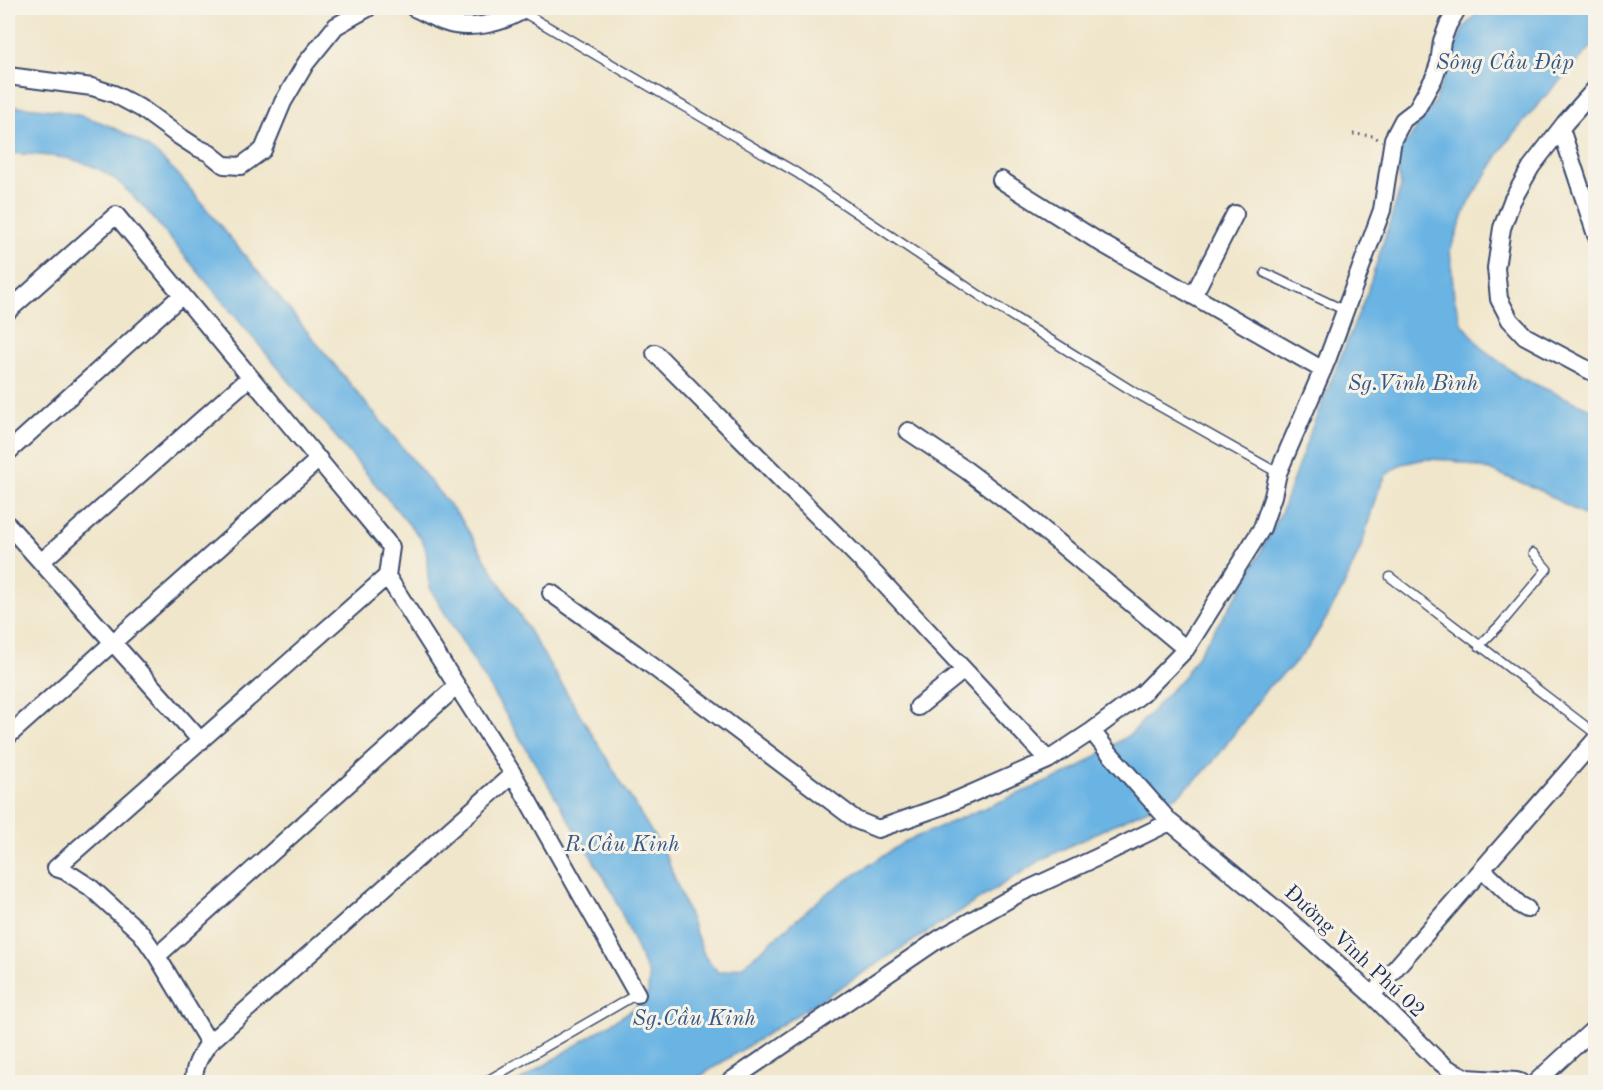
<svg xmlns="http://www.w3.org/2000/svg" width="1603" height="1090" viewBox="0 0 1603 1090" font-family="'Old Standard TT',serif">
<rect width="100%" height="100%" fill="#f7f3e8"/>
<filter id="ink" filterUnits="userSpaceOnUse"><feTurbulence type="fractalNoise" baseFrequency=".0167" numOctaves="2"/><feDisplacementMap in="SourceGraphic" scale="12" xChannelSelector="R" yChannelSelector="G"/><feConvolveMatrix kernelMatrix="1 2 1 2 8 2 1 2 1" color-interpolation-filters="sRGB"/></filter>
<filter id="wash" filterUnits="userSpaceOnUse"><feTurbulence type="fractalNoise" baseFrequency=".008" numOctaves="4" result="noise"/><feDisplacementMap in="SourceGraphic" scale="24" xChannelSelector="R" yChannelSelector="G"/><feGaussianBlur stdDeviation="1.35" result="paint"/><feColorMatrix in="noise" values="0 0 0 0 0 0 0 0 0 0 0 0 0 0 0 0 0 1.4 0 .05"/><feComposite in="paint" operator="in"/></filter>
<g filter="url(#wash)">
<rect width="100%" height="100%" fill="#f0e6cb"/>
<path fill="#6bb4e3" stroke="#4372a0" stroke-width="1.5" d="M1482 8H1595V43L1547 94 1506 143 1468 204 1450 250 1454 298 1461 322 1483 349 1519 377 1595 411V522L1540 490 1489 470 1451 460 1425 459 1402 464 1386 475 1376 496 1361 547 1342 590 1324 622 1307 649 1289 669 1268 687 1220 753 1202 774 1177 796 1110 826 1041 860 691 1082H518L635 1008 648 993 649 977 612 891 431 590C424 571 431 556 422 540L143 206C134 198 126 188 116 180 83 155 47 155 8 153V106C28 107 48 108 68 113 97 118 125 132 149 148 159 155 168 165 177 173L461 519 666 856 705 957 719 973 743 966 826 894 904 842 1075 770 1132 733 1185 675 1243 586 1281 513 1313 425 1367 293 1401 187 1397 166 1402 146 1409 140 1434 103 1463 29Z"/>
</g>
<g filter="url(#ink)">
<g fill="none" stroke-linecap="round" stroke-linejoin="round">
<g stroke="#3b4a6e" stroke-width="11">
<path id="service" d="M521 11 797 173 988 301 1134 392 1278 473
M1265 273 1346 311
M1390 577 1596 734
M1479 646 1500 625 1547 569 1533 553
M485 1082 637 994"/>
</g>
<g stroke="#3b4a6e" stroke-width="20">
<path id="minor" d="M414 8C424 12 433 18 444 22 468 31 500 24 522 11
M1458 8 1448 25 1442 41 1439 63 1434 78 1416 110 1403 120 1393 139 1382 210 1327 360 1278 473 1273 496 1262 528 1186 649 1143 693 1092 731 1106 749 1170 822 1289 920 1372 995 1436 1059 1449 1069 1467 1078 1516 1081 1520 1082
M8 76 92 87 114 94 142 109 176 134 196 147 209 153 224 165 241 166 263 150 283 102 306 63 336 26 368 8
M1596 88 1565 123 1531 167 1512 201 1502 228 1496 268 1499 299 1510 320 1525 336 1596 374
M1561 129 1596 235
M1001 180 1101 243 1323 370
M1193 296 1235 214
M8 311 116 215 391 547 387 576 513 774 637 994
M655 353 875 574 1048 760
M908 431 966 470 1022 512 1186 649
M8 452 182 295
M8 525 201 741
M41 562 250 377
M551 593 635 653 856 820 878 829 943 806 1048 760 1092 731
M918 707 964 670
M8 736 319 459
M1482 869 1520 905 1527 909
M157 956 457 686
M1372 995 1596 739
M209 1043 157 956 141 933 90 887 65 871 56 868 387 576
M194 1082C193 1067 200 1056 209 1043L513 774
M729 1082 939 939 1018 894 1098 857 1170 822
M1536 1082 1596 1027"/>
</g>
<path stroke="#3b4a6e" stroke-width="3" stroke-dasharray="1.5 4.5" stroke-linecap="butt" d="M1353 134 1373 136 1378 139"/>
<use href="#service" stroke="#fff" stroke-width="8"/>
<use href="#minor" stroke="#fff" stroke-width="16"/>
</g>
</g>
<g text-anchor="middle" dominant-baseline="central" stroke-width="6" stroke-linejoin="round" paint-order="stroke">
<g font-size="21" fill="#1b2f5e" stroke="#f7f3e8">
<text transform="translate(1354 952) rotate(43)">Đường Vĩnh Phú 02</text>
</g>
<g font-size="22" font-style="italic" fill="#335786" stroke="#f7f3e8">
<text x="1505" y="63">Sông Cầu Đập</text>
<text x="1413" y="384">Sg.Vĩnh Bình</text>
<text x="622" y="845">R.Cầu Kinh</text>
<text x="694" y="1019">Sg.Cầu Kinh</text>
</g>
</g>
<rect width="1603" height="1090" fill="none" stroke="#f7f3e8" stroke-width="30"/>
</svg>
